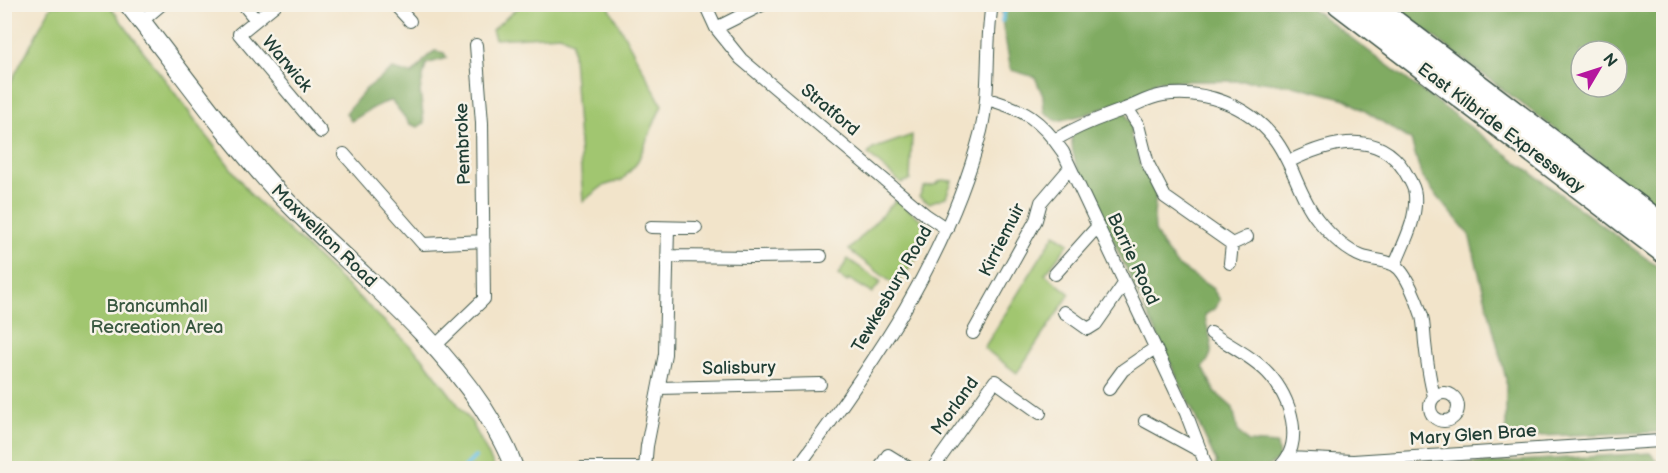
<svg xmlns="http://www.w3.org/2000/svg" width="1668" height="473" viewBox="0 0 1668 473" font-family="'Balsamiq Sans',sans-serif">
<rect width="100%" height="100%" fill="#f7f3e8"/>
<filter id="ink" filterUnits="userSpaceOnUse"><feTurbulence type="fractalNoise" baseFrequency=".0167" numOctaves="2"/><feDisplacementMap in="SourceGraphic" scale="12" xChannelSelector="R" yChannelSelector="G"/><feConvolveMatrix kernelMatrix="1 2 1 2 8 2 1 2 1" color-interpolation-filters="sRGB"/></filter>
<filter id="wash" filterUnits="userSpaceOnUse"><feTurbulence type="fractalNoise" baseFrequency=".008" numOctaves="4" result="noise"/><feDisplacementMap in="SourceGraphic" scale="24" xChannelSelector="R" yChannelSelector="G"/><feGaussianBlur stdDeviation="1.35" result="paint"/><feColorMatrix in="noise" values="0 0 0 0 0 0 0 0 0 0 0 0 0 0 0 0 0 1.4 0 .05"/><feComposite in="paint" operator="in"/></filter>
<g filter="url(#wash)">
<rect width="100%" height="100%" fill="#f2e4ca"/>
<path fill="#a1c670" stroke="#608252" stroke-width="1.5" d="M52 5H109L251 195 421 356 472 423 495 468H5V93Z
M521 5H608L662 105 637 163 622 180 603 186 583 201 572 41 560 35 495 39 492 30Z
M912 135 910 180 901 183 868 154 873 149Z
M942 180 952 181 946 197 929 203 919 197 924 187 934 185Z
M896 200 928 225C924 251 913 266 895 285L849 250Z
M1055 234 1069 243 1045 274 1070 294 1017 373 984 348Z
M848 259 881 282 872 293 849 279 847 282 838 275Z"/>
<path fill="#80ab62" stroke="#50744b" stroke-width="1.5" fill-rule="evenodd" d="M1002 5H1307L1663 271V432L1506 437V379L1469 234 1422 178 1411 140 1346 99 1297 86 1254 81H1157L1137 96 1084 115 1057 121 1044 112 1043 96 1035 77 1011 70 1002 21Z
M1392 5H1663V211ZM1581 51H1617V87H1581Z
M435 51 444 53 447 58 426 64 420 91 424 123 418 127 410 124 392 101C381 101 362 115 351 121L346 113 366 89 393 69 411 74C422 67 423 57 435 51Z
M1125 111 1132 126 1131 136 1137 152 1140 165 1148 176 1156 194 1154 215 1155 231 1162 245 1177 265 1212 288 1220 300 1214 309 1205 315C1207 337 1220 347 1203 367L1215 392 1233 408 1238 431 1248 442 1277 444 1279 459 1266 468H1213L1217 463 1087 184C1075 167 1069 149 1073 129Z
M1650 453 1660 465 1658 468H1405Z"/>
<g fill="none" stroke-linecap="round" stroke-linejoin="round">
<path stroke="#67c0e4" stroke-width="4" d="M1002 21 1007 4
M464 468 475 457"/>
</g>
</g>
<g filter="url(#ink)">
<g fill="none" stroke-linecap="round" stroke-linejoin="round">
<g stroke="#3f564a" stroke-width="14">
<path id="street" d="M243 4 256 20
M276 4 239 34 321 132
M394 4 410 21
M705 4 716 28 741 59 926 215 947 229
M142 21 162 4
M716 28 764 4
M987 99C1024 109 1041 120 1063 152L1186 413 1207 468
M1127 108 1138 125 1148 164 1165 197 1232 244
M1055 140C1078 126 1100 118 1125 109 1138 104 1149 97 1163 95 1204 89 1247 105 1273 137 1293 162 1298 195 1318 220 1330 235 1345 250 1363 257 1373 260 1385 260 1394 265 1406 271 1418 303 1422 316 1424 324 1424 334 1425 343 1427 361 1429 378 1434 396
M344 154 423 244 484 241
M1288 162C1326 143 1376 127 1404 170 1408 177 1415 187 1415 195 1417 220 1404 242 1395 265
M651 227 696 228
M669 256 754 257 821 256
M1230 263 1232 244 1247 237
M1055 274 1098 226
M1064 312 1088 329 1096 324 1124 284
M973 333 1036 220 1041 202 1070 168
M1211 333C1230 346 1253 357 1268 373 1291 397 1306 445 1278 468
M435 346 484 299 482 123 476 45
M659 388 820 384
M1109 389 1123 370 1155 348
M1430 407a14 14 0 1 1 28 0a14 14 0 1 1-28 0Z
M1145 421 1202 452
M1289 458 1353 461 1660 441
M581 468H645
M645 468 647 446 665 354 668 228
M797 468C873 365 949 256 981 131 991 89 985 46 992 4
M880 468 888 455 909 468
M933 468 995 381 1040 413"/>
</g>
<g stroke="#3f564a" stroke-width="20">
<path id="secondary" d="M128 4C177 66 223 132 276 190 345 264 427 323 483 408 495 427 507 447 514 468"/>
</g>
<g stroke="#3f564a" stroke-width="25">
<path id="highway" d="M1339 4 1664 252
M1371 4 1664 226"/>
</g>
<use href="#street" stroke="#fff" stroke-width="12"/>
<use href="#secondary" stroke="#fff" stroke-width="18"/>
<use href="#highway" stroke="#fff" stroke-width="22"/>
</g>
</g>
<g text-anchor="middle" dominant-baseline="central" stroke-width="5" stroke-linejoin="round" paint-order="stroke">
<g font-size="18" fill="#1f3d34" stroke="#f7f3e8">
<text transform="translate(287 64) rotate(50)">Warwick</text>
<text transform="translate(830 110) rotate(40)">Stratford</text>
<text transform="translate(1501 128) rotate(37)">East Kilbride Expressway</text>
<text transform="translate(463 144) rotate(-92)">Pembroke</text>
<text transform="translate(324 236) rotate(44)">Maxwellton Road</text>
<text transform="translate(1002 240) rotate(-63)">Kirriemuir</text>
<text transform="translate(1133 259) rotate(65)">Barrie Road</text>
<text transform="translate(892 289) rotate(-60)">Tewkesbury Road</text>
<text transform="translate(739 368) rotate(-1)">Salisbury</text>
<text transform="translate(955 406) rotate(-54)">Morland</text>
<text transform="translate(1473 435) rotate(-4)">Mary Glen Brae</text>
</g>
<g font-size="18" fill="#395840" stroke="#f7f3e8">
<text x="157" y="306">Brancumhall<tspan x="157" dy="21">Recreation Area</tspan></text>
</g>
</g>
<rect width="1668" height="473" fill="none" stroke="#f7f3e8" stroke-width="24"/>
<g transform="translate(1599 69) rotate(51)"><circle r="28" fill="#f7f3e8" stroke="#a1aaa0" stroke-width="1.5"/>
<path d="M0-4.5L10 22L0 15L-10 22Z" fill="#b5179e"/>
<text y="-9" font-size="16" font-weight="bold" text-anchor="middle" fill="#1f3d34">N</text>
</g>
</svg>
